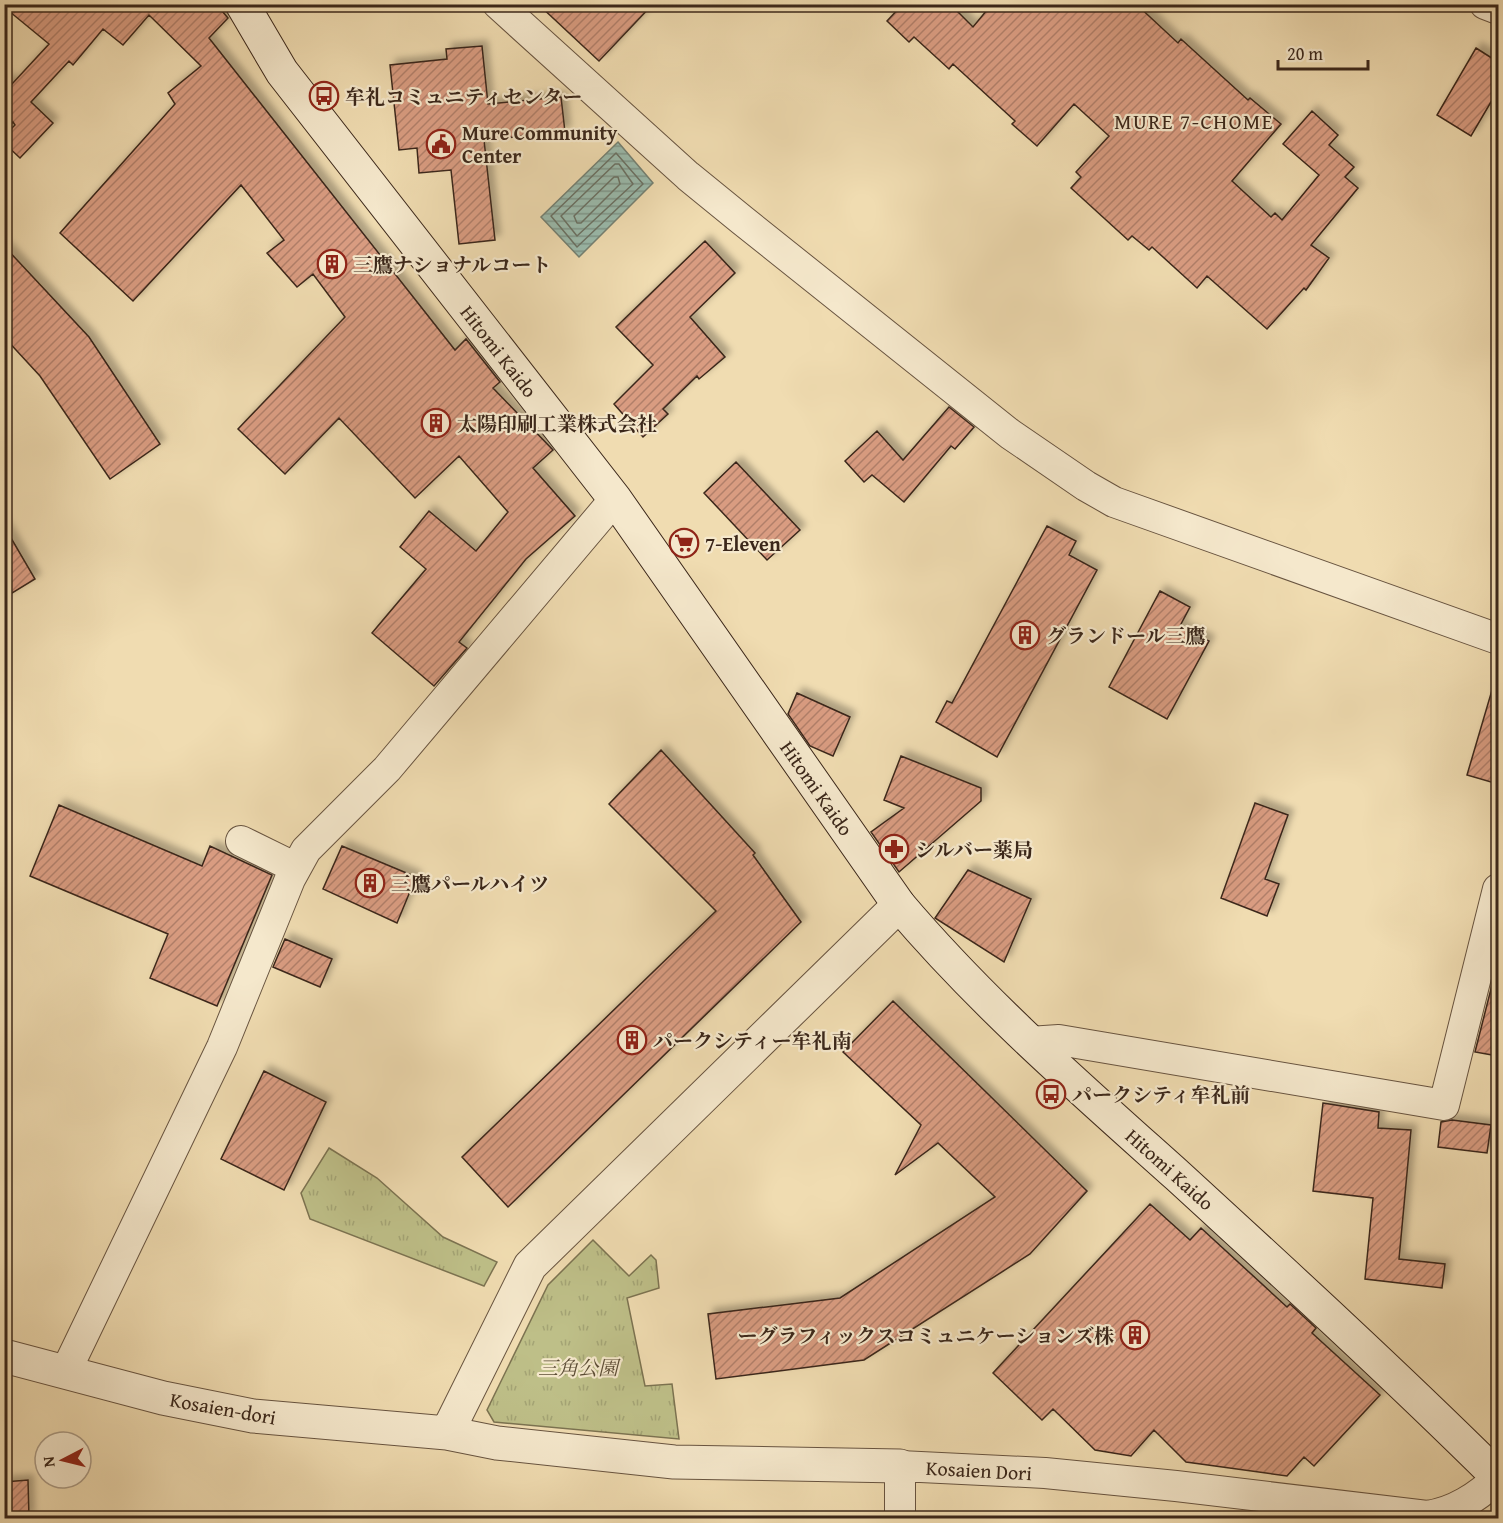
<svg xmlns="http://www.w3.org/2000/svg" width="1503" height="1523" viewBox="0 0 1503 1523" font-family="'Gentium Book Plus','Noto Serif JP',serif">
<defs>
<pattern id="park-tufts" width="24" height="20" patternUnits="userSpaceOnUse" patternTransform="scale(1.5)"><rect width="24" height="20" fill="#bebf88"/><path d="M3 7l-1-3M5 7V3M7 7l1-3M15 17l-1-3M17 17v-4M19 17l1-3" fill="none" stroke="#a4a475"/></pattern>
<pattern id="water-rules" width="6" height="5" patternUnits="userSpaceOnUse" patternTransform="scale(1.5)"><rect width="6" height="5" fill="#9abbad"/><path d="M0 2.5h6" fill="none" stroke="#7f988c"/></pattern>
<pattern id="building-hatch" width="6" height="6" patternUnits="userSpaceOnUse" patternTransform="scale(1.5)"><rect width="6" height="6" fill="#d99c81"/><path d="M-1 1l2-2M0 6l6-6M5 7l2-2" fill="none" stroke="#b17f69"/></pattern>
<filter id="shadow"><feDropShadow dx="5.5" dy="-5.5" stdDeviation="3" flood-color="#0004"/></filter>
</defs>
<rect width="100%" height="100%" fill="#f0dcb1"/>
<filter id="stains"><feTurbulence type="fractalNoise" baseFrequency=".00333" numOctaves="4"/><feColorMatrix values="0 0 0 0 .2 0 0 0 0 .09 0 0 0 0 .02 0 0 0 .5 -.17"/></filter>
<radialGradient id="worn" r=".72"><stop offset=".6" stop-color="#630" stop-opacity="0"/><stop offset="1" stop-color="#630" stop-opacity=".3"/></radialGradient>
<path fill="url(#park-tufts)" stroke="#7c7351" stroke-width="1.5" d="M329 1148 377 1178 443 1237 497 1262 484 1286 310 1219 301 1193Z
M593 1240 629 1276 651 1255 656 1260 659 1288 627 1298 645 1386 672 1384 679 1439 494 1422 487 1410 548 1285Z"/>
<path fill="url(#water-rules)" stroke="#748072" stroke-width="1.5" d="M618 142 653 183 579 257 541 217Z"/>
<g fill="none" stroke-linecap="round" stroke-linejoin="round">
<path stroke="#6a7164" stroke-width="1.5" d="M616 153 643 184 577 247 551 216Z
M615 164H619L633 184 577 236 561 216Z
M614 177H618L620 184 581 223H577L574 216Z"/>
</g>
<path fill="url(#building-hatch)" stroke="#3b271a" stroke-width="1.5" filter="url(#shadow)" d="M4 4H216L228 18 209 38 455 350 466 339 500 382 493 388 553 450 533 468 575 516 526 559 459 642 467 648 434 686 372 633 426 569 400 547 429 511 476 551 508 512 459 456 415 498 339 418 285 474 238 429 345 317 313 274 297 287 267 253 284 240 241 185 133 301 60 233 175 104 168 93 201 66 149 15 123 45 103 29 73 65 69 61 31 102 53 123 20 158 4 143V136L15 125 13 122 4 131V77L12 84 49 44 4 7Z
M538 4H653L599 61Z
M903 4H950L973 27 992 4H1136L1178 43 1181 39 1248 100 1250 98 1281 124 1232 181 1271 217 1275 213 1282 220 1319 175 1283 144 1312 111 1338 135 1329 145 1354 167 1345 177 1358 188 1311 245 1329 258 1306 290 1304 288 1267 329 1207 276 1197 288 1152 247 1149 250 1132 236 1128 240 1071 188 1081 177 1076 172 1109 136 1074 104 1037 146 1012 124 1015 121 953 64 949 69 914 37 909 42 887 21Z
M482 46 488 104 561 97 565 132 484 140 495 240 459 244 451 170 419 173 417 148 399 150 390 65 447 59 446 49Z
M1476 48 1498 62V90L1471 136 1437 115Z
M705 241 735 273 690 317 725 357 699 379 697 376 663 409 668 414 643 437 614 404 653 365 616 327Z
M4 246 89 337 160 444 110 479 40 376 4 337Z
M949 407 974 427 955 449 951 446 904 502 872 475 864 482 845 461 877 431 903 460Z
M736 462 800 530 767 560 704 493Z
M4 526 35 579 4 598Z
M1047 526 1076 541 1069 555 1097 570 997 757 936 722 947 701 952 703Z
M1160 591 1190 607 1180 626 1209 641 1167 719 1109 687Z
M1492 690 1498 691V784L1467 775Z
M797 693 850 717 833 756 810 746 788 714Z
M661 750 755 853 753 855 801 922 508 1207 462 1157 716 911 609 804Z
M901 756 981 788V801L899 872 871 832 904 808 884 800Z
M1255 803 1288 815 1265 879 1279 884 1267 916 1221 898Z
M59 805 202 866 210 846 272 875 217 1006 150 978 168 934 30 876Z
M342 846 416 877 397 923 323 889Z
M968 870 1031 899 1004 962 935 918Z
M285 939 332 959 320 987 273 967Z
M1492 985H1498V1056L1475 1052Z
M893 1001 1087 1191 1030 1254 864 1360 716 1379 708 1314 840 1298 995 1197 938 1143 895 1175 921 1125 843 1052Z
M264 1071 326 1102 284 1190 221 1159Z
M1323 1103 1379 1112 1378 1128 1411 1130 1399 1259 1445 1264 1442 1288 1365 1279 1373 1198 1313 1191Z
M1452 1120 1491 1125 1487 1153 1438 1147 1441 1122Z
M1150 1204 1190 1240 1201 1228 1287 1307 1290 1304 1316 1328 1312 1333 1380 1395 1314 1466 1304 1457 1287 1476 1186 1462 1154 1430 1131 1456 1095 1450 1053 1409 1042 1420 993 1373Z
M28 1480 29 1518H4V1482Z"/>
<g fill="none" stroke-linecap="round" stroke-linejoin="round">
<g stroke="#685440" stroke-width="32">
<path id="minor" d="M498 4 688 176 742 220 1010 434 1086 486 1114 502 1498 639
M1485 4 1498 9
M241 841 296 868
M1029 1042 1059 1040 1444 1105 1498 889
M65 1373 222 1047 290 879 306 850 387 769 615 499
M900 1518V1466L1045 1473 1176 1486 1427 1516C1455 1512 1477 1497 1498 1478"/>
</g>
<g stroke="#685440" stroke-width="35">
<path id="tertiary" d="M4 1356 163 1398 253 1416 447 1433 497 1443 674 1462 900 1466
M447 1433 530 1266 899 905"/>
</g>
<g stroke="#3b271a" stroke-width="35">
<path id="secondary" d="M242 4 282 72 615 499 899 905C983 1004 1081 1089 1178 1176 1286 1275 1394 1374 1498 1477"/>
</g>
<use href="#minor" stroke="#f5e8cc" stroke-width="30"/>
<use href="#tertiary" stroke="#f5e8cc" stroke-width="33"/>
<use href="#secondary" stroke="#f5e8cc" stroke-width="33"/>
</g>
<defs>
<g id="bus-ring" transform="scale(1.5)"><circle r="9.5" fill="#f5e8cc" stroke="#8f2418" stroke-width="1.5"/><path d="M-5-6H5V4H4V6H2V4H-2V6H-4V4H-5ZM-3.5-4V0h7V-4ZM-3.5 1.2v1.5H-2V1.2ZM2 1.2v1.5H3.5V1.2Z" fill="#8f2418"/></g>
<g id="civic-ring" transform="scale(1.5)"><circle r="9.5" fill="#f5e8cc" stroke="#8f2418" stroke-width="1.5"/><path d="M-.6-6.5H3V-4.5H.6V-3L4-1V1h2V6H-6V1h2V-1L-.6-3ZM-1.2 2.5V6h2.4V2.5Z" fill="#8f2418"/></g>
<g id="building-ring" transform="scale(1.5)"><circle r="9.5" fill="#f5e8cc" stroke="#8f2418" stroke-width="1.5"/><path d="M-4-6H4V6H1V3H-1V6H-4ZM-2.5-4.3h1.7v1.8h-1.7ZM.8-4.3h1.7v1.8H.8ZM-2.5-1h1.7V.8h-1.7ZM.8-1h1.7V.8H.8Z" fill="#8f2418"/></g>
<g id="supermarket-ring" transform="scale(1.5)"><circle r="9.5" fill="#f5e8cc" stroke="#8f2418" stroke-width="1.5"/><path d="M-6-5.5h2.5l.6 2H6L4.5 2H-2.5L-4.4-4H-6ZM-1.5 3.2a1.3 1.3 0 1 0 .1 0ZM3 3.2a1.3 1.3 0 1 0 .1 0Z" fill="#8f2418"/></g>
<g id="pharmacy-ring" transform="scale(1.5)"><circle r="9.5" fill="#f5e8cc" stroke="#8f2418" stroke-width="1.5"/><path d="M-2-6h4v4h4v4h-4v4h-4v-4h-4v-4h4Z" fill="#8f2418"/></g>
</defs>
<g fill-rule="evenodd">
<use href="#bus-ring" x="324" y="96"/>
<use href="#civic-ring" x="441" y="144"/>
<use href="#building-ring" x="332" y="264"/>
<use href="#building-ring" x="436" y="423"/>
<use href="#supermarket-ring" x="684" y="543"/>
<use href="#building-ring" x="1025" y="635"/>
<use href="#pharmacy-ring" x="894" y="849"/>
<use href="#building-ring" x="370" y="883"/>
<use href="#building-ring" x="632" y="1040"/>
<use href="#bus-ring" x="1051" y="1094"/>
<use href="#building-ring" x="1135" y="1335"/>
</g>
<g text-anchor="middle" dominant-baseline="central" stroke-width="4.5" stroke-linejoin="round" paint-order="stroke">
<g font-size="20" font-weight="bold" fill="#3b271a" stroke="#f5e8cc" text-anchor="start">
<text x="345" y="96">牟礼コミュニティセンター</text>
<text x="462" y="132">Mure Community<tspan x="462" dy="23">Center</tspan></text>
<text x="353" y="264">三鷹ナショナルコート</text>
<text x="457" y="423">太陽印刷工業株式会社</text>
<text x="705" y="543">7-Eleven</text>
<text x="1046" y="635">グランドール三鷹</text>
<text x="915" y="849">シルバー薬局</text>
<text x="391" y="883">三鷹パールハイツ</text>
<text x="653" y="1040">パークシティー牟礼南</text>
<text x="1072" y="1094">パークシティ牟礼前</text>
<text x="1114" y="1335" text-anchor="end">ーグラフィックスコミュニケーションズ株</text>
</g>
<g font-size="20" fill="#3b271a" stroke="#f5e8cc">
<text transform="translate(499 351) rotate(52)">Hitomi Kaido</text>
<text transform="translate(817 788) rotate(55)">Hitomi Kaido</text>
<text transform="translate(1170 1169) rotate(42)">Hitomi Kaido</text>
<text transform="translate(223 1408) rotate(10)">Kosaien-dori</text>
<text transform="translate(979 1470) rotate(3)">Kosaien Dori</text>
</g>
<g font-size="20" font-style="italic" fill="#5c4d36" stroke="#f5e8cc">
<text x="578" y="1367">三角公園</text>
</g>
<g font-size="21" letter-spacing="1.5" fill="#3b271a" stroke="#f5e8cc">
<text x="1194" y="121">MURE 7-CHOME</text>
</g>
</g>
<rect width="1503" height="1523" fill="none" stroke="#f0dcb1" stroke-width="24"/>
<rect x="6" y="6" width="1491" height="1511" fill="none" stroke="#3b271a" stroke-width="3"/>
<rect x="12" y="12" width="1479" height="1499" fill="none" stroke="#3b271a" stroke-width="1.5"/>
<g transform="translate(63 1460) rotate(263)"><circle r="28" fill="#f5e8cc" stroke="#ab9b85" stroke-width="1.5"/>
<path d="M0-4.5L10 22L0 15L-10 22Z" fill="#8f2418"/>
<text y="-9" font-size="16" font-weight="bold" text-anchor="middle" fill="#3b271a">N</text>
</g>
<path d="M1278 60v9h90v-9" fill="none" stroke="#3b271a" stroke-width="3"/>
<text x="1287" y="60" font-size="18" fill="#3b271a" stroke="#f5e8cc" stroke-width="4.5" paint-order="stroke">20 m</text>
<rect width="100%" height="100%" filter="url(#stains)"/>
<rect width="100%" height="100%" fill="url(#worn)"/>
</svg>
